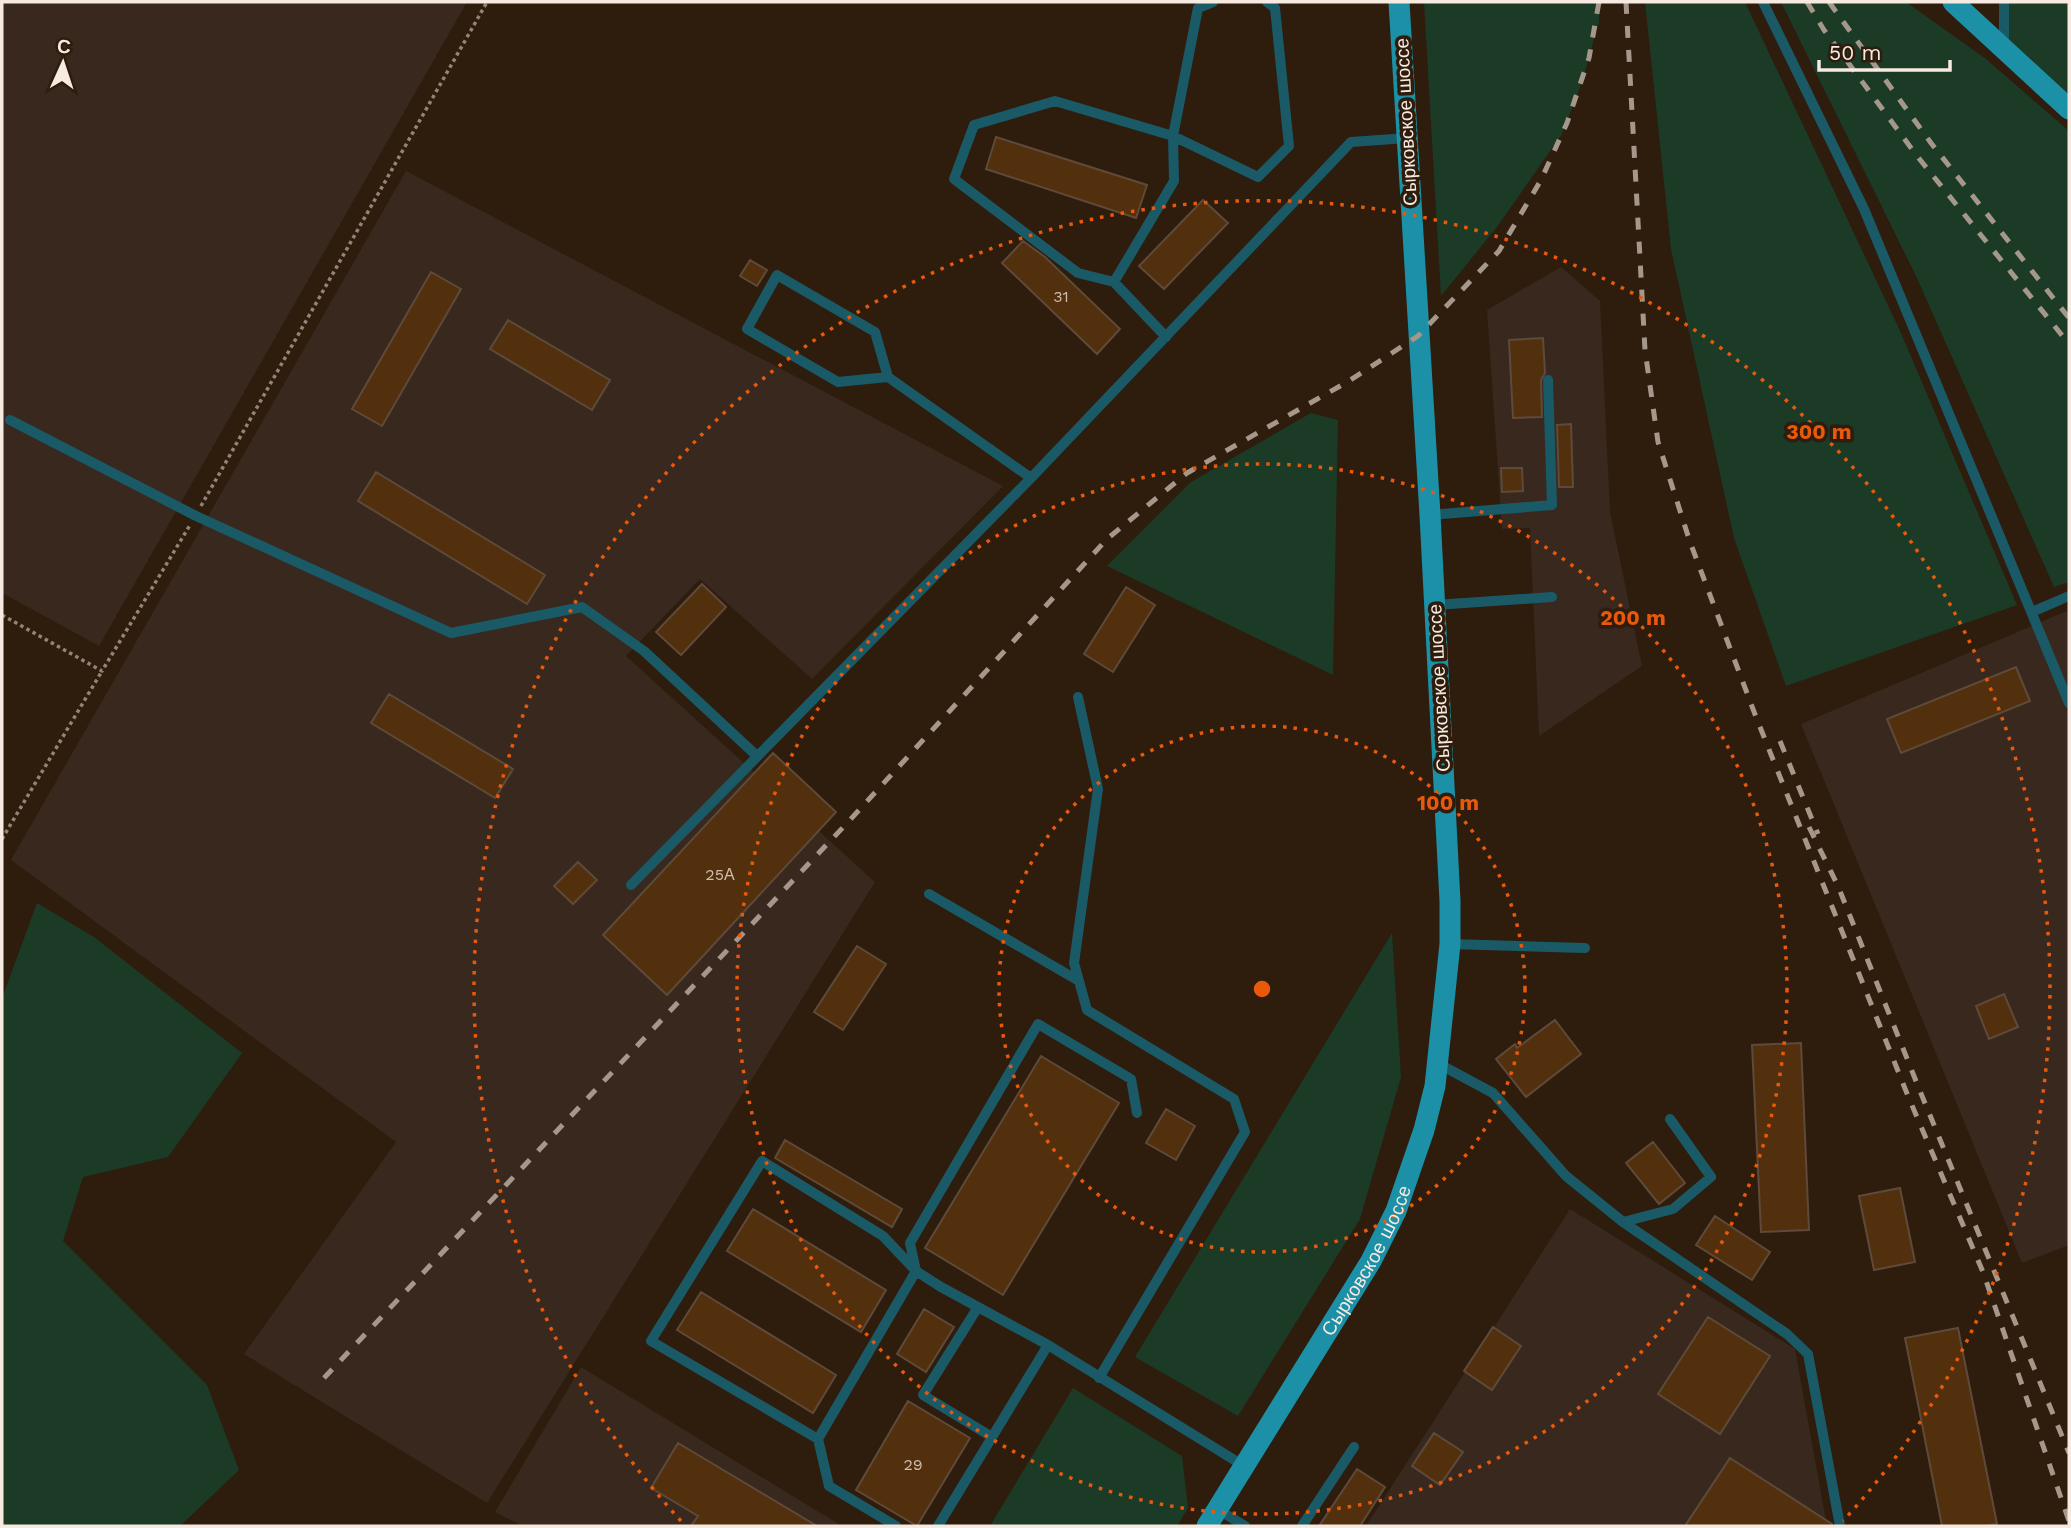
<svg xmlns="http://www.w3.org/2000/svg" width="2071" height="1528" viewBox="0 0 2071 1528" font-family="'Work Sans',sans-serif">
<rect width="100%" height="100%" fill="#2e1c0d"/>
<path fill="#38281e" d="M2 2H467L99 646 2 593Z
M406 171 1003 486 812 679 700 579 626 656 875 882 487 1503 244 1354 396 1142 11 860Z
M1561 267 1600 301 1610 512 1642 666 1539 736 1530 528 1502 529 1487 310Z
M2069 610V1245L2022 1263 1801 724Z
M1570 1209 1795 1349 1827 1526H1366Z
M581 1367 842 1526H523L495 1512Z"/>
<path fill="#1b3b27" d="M1424 2H1599V22L1581 85 1562 134 1497 227 1441 296Z
M1645 2H1745L1901 333 2017 605 1786 686 1734 538 1671 249Z
M1781 2H1906L1986 59 2069 131V582L2054 587 1916 276Z
M2004 2H2069V109L2004 48Z
M1311 413 1338 420 1333 675 1107 566 1191 482Z
M37 903 94 937 242 1053 168 1157 83 1177 63 1241 207 1385 239 1470 180 1526H2V998Z
M1392 933 1401 1077 1360 1219 1238 1416 1135 1357Z
M1073 1388 1182 1456 1188 1508 1177 1526H990Z"/>
<path fill="#53300d" stroke="#5e4a3a" stroke-width="2" d="M996 137 1147 185 1136 218 986 169Z
M1203 200 1228 223 1164 289 1139 266Z
M1023 241 1045 257 1120 329 1097 354 1002 263Z
M750 260 767 270 757 286 740 276Z
M431 272 461 289 382 426 352 409Z
M508 320 610 380 592 410 490 349Z
M1543 338 1545 373 1541 380 1542 417 1513 418 1509 340Z
M1571 424 1573 487H1559L1557 425Z
M1501 468H1522L1523 491 1502 492Z
M376 472 545 575 527 604 358 501Z
M702 584 726 607 681 655 656 632Z
M1126 587 1155 605 1113 672 1084 654Z
M2016 667 2030 701 1901 753 1887 719Z
M389 694 513 769 495 798 371 723Z
M773 753 836 812 667 995 603 935Z
M578 862 597 880 573 904 554 886Z
M857 946 886 964 843 1030 814 1012Z
M2004 994 2018 1027 1989 1039 1976 1006Z
M1555 1020 1581 1054 1526 1097 1496 1059 1515 1044 1517 1048Z
M1801 1043 1809 1230 1761 1232 1752 1045Z
M1041 1056 1119 1103 1003 1295 925 1248Z
M1166 1109 1195 1126 1176 1160 1146 1143Z
M785 1140 902 1209 892 1227 775 1158Z
M1653 1142 1685 1183 1659 1204 1626 1163Z
M1900 1188 1915 1262 1874 1270 1859 1196Z
M753 1209 886 1290 861 1332 727 1251Z
M1715 1216 1770 1252 1752 1280 1696 1245Z
M701 1292 836 1375 813 1413 677 1330Z
M924 1309 954 1327 926 1372 897 1354Z
M1708 1317 1770 1356 1720 1434 1658 1394Z
M1493 1327 1521 1346 1492 1390 1464 1371Z
M1958 1328 1997 1524 1983 1526H1942L1905 1338Z
M908 1401 970 1438 917 1526 856 1490Z
M1434 1433 1463 1452 1440 1485 1412 1466Z
M678 1443 817 1526H691L698 1516 651 1488Z
M1730 1458 1832 1524V1526H1685Z
M1357 1469 1385 1487 1360 1526H1319Z"/>
<g fill="none" stroke-linecap="round" stroke-linejoin="round">
<path stroke="#938478" stroke-width="3.5" stroke-dasharray="3.5 3.5" stroke-linecap="butt" d="M201 506 487 2
M2 615 102 671 190 525
M2 839 102 671"/>
<path stroke="#1a5a67" stroke-width="10" d="M1763 2 1864 209 2069 703
M2004 2V47
M1114 282 1078 273 954 179 974 125 1055 101 1173 136 1258 177 1289 146 1275 8 1267 2
M1166 337 1114 282 1174 181 1173 136 1198 8 1213 2
M888 377 838 382 747 329 777 275 875 332 888 377 1031 478
M10 420 196 516 451 633 582 607 644 651 757 756
M1430 515 1552 505 1548 380
M1435 605 1552 597
M2032 612 2069 596
M1078 697 1098 789 1074 963 1087 1010 1234 1099 1245 1132 1099 1378
M631 885 1031 478 1351 142 1407 138
M929 894 1079 981
M1450 944 1585 948
M1439 1064 1493 1093 1566 1176 1623 1222 1787 1334 1808 1354 1840 1526
M1137 1113 1131 1079 1038 1024 910 1243 916 1271 818 1439 651 1341 762 1161 883 1236 916 1271 941 1287 1048 1345 1244 1466
M1623 1222 1673 1209 1711 1177 1670 1119
M978 1307 923 1395 992 1437
M818 1439 829 1486 896 1526
M1217 1509 1245 1526
M938 1526 1048 1345
M1302 1526 1354 1447"/>
<g stroke="#1c90a6" stroke-width="21">
<path d="M1953 2 2069 109"/>
<path id="s1" d="M1207 1526 1371 1261 1396 1211 1424 1130 1435 1086 1450 944V901L1430 515 1399 2"/>
</g>
<path stroke="#a6978b" stroke-width="5" stroke-dasharray="12 12" stroke-linecap="butt" d="M1626 2 1645 350 1658 442 1690 542 1756 717 1908 1096 1983 1272 2069 1521
M1807 2 1824 30 1917 156 2069 344
M1829 2 1931 143 2069 318
M1780 741 1818 834
M1809 827 1838 886 1920 1091 2069 1453
M324 1378 849 821 1107 539 1187 473 1349 381 1418 336 1499 251 1541 180 1567 123 1589 58 1599 2"/>
</g>
<g fill="none" stroke="#e8590c" stroke-width="3.5" stroke-dasharray="3.5 7">
<circle cx="1262" cy="989" r="263"/>
<circle cx="1262" cy="989" r="525"/>
<path d="M681 1521A788 788 0 1 1 1843 1521"/>
</g>
<g text-anchor="middle" dominant-baseline="central" stroke-width="7" stroke-linejoin="round" paint-order="stroke">
<g font-size="16" fill="#cebcac">
<text x="1061" y="296">31</text>
<text x="720" y="874">25А</text>
<text x="913" y="1464">29</text>
</g>
<g font-size="19" fill="#f7eae1" stroke="#2e1c0d">
<text transform="translate(1406 122) rotate(-93)">Сырковское шоссе</text>
<text transform="translate(1439 688) rotate(-93)">Сырковское шоссе</text>
<text stroke="none"><textPath href="#s1" startOffset="310">Сырковское шоссе</textPath></text>
</g>
</g>
<circle cx="1262" cy="989" r="10" fill="#e8590c" stroke="#2e1c0d" stroke-width="3.5"/>
<g font-size="21" text-anchor="middle" font-weight="bold" fill="#e8590c" stroke="#2e1c0d" stroke-width="7" stroke-linejoin="round" paint-order="stroke">
<text x="1819" y="439">300 m</text>
<text x="1633" y="625">200 m</text>
<text x="1448" y="810">100 m</text>
</g>
<rect width="2071" height="1528" fill="none" stroke="#f7eae1" stroke-width="7"/>
<g transform="translate(63 63) rotate(3)" stroke="#2e1c0d" stroke-width="5" paint-order="stroke">
<path d="M0-5L12 26L0 18L-12 26Z" fill="#f7eae1"/>
<text y="-10" font-size="19" font-weight="bold" text-anchor="middle" fill="#f7eae1">С</text>
</g>
<path d="M1819 60v10h131v-10" fill="none" stroke="#f7eae1" stroke-width="3.5"/>
<text x="1829" y="60" font-size="21" fill="#f7eae1" stroke="#2e1c0d" stroke-width="5" paint-order="stroke">50 m</text>
</svg>
